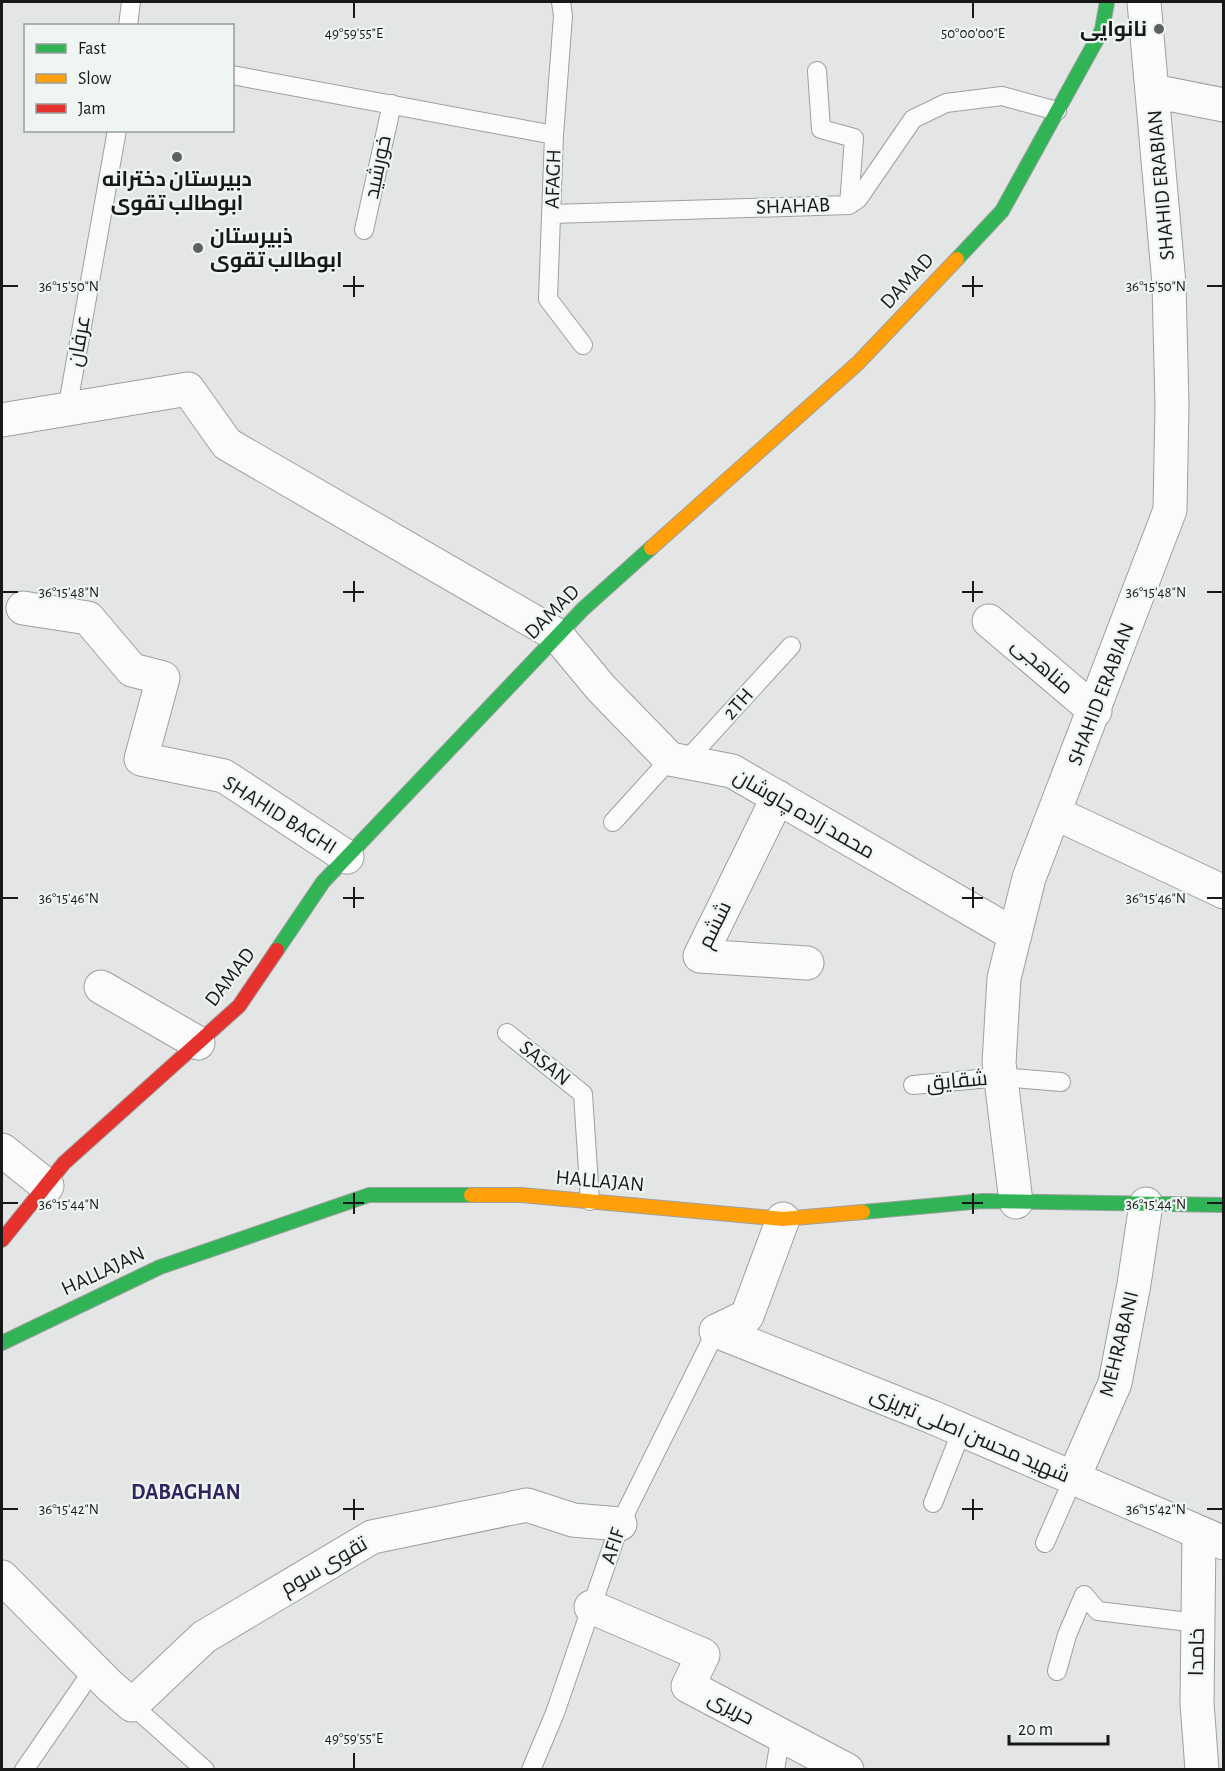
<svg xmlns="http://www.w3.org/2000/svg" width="1225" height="1771" viewBox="0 0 1225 1771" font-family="'Alegreya Sans',Cairo,sans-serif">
<rect width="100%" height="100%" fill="#e3e6e5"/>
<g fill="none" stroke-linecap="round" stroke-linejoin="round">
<g stroke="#9da09f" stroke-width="20">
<path id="lane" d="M561 2 563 16 554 135 548 299 583 345
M128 26 131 2
M817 71 821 129 854 138 849 205
M232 75 554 135
M552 214 849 205 858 199 913 119 946 103 1002 96 1057 111
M364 230 392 104
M67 410 117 130
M685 762 791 646
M613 822 670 759
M507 1033 583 1094 590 1201
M913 1085 1001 1077 1061 1082
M933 1503 962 1430
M1045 1543 1073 1479
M1057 1671 1067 1635 1084 1595 1098 1611 1197 1623
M132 1705 205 1770
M24 1770 93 1670
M531 1770 555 1713 620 1524 716 1331
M775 1770 781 1734"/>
</g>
<g stroke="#9da09f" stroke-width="35">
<path id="street" d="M1153 91 1224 105
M2 420 188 389 227 444 557 635 601 688 670 759 732 771 1015 935
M23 608 88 618 132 670 163 678 141 759 224 776 347 857
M989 621 1095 711
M778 797 700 956 807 963
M1055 813 1224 892
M101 987 198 1043
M2 1150 47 1186
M1016 1202 999 1063 1004 978 1029 878 1170 510 1172 405 1169 284 1144 2
M716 1331 932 1417 1224 1543
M716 1331 747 1316 783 1219
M1073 1479 1115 1383 1134 1284 1146 1204
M1199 1535 1197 1703 1202 1770
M2 1577 110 1686 132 1705 204 1637 372 1537 527 1505 573 1520 620 1524
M591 1607 703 1655 688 1686 847 1770"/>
</g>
<g stroke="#9da09f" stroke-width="16">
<path id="fast" d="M957 259 1002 211 1102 30 1107 2
M277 950 323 882 583 609 651 548
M863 1212 983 1201 1224 1205
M2 1343 160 1267 369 1195H471"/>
</g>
<g stroke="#9da09f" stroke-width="16">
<path id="slow" d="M651 548 858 363 957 259
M471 1195H521L783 1219 863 1212"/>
</g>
<g stroke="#9da09f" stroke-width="16">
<path id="jam" d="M2 1240 64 1163 239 1006 277 950"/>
</g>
<use href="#lane" stroke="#fbfbfb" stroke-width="18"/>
<use href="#street" stroke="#fbfbfb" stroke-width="33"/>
<use href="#fast" stroke="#30b455" stroke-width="14"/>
<use href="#slow" stroke="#ff9f0a" stroke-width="14"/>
<use href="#jam" stroke="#e5322d" stroke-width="14"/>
</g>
<path fill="none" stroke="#171918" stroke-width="2" d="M354 3V18M973 3V18M354 276V297M973 276V297M3 286H18M343 286H364M962 286H983M1207 286H1222M354 581V602M973 581V602M3 592H18M343 592H364M962 592H983M1207 592H1222M354 887V908M973 887V908M3 898H18M343 898H364M962 898H983M1207 898H1222M354 1193V1214M973 1193V1214M3 1203H18M343 1203H364M962 1203H983M1207 1203H1222M354 1499V1520M973 1499V1520M3 1509H18M343 1509H364M962 1509H983M1207 1509H1222M354 1753V1768"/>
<g fill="#5e6160" stroke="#eff5f2" stroke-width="2">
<circle cx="1159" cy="29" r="6"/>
<circle cx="177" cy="157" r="6"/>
<circle cx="198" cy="248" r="6"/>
</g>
<g text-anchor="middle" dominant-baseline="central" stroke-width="4.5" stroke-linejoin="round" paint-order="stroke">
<g font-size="21" font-weight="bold" fill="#171918" stroke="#eff5f2" text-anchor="end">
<text x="1147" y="29">نانوایی</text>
<text x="177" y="179" text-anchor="middle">دبیرستان دخترانه<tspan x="177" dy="24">ابوطالب تقوی</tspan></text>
<text x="210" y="236" text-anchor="start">ذبیرستان<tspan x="210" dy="24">ابوطالب تقوی</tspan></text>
</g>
<g font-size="21" fill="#171918" stroke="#eff5f2">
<text transform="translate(378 167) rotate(-78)">خورشید</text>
<text transform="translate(553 179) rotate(-88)">AFAGH</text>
<text transform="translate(1161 185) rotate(-95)">SHAHID ERABIAN</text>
<text transform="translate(793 206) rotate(-2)">SHAHAB</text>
<text transform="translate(907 281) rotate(-47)">DAMAD</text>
<text transform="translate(79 341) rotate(-80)">عرفان</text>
<text transform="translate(552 612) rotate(-45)">DAMAD</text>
<text transform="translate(1042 666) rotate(41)">مناهجی</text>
<text transform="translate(1101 694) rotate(-69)">SHAHID ERABIAN</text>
<text transform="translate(738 704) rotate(-48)">2TH</text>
<text transform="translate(804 814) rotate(30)">محمد زاده چاوشان</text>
<text transform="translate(280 815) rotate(32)">SHAHID BAGHI</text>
<text transform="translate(715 925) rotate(-64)">ششم</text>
<text transform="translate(230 977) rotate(-52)">DAMAD</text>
<text transform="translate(545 1063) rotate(39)">SASAN</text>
<text transform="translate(957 1081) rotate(-5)">شقایق</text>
<text transform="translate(600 1181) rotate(5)">HALLAJAN</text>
<text transform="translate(103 1271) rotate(-25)">HALLAJAN</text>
<text transform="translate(1119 1344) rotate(-76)">MEHRABANI</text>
<text transform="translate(970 1435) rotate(23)">شهید محسن اصلی تبریزی</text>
<text transform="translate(613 1546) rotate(-72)">AFIF</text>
<text transform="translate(324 1566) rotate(-30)">تقوی سوم</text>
<text transform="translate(1197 1652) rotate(-89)">خامدا</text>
<text transform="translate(731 1708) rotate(28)">حریری</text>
</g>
<g font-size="22" font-weight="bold" fill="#32255f" stroke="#eff5f2">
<text x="186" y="1492">DABAGHAN</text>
</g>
</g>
<g font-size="15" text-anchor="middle" fill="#171918" stroke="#eff5f2" stroke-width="4.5" stroke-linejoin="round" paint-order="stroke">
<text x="354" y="38">49°59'55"E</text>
<text x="973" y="38">50°00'00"E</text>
<text x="69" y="291">36°15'50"N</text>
<text x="1156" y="291">36°15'50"N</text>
<text x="69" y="597">36°15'48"N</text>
<text x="1156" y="597">36°15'48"N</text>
<text x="69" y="903">36°15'46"N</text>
<text x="1156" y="903">36°15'46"N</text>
<text x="69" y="1209">36°15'44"N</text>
<text x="1156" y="1209">36°15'44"N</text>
<text x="69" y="1514">36°15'42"N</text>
<text x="1156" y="1514">36°15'42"N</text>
<text x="354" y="1743">49°59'55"E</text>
</g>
<rect width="1225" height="1771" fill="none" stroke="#171918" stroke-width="6"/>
<rect x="24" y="24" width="210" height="108" fill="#eff5f2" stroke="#999d9b" stroke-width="1.5"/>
<rect x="36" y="44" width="30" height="9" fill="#30b455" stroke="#999d9b" stroke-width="1.5"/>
<text x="78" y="54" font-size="18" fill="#171918">Fast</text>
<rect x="36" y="74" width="30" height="9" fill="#ff9f0a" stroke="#999d9b" stroke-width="1.5"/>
<text x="78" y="84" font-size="18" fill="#171918">Slow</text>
<rect x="36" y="104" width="30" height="9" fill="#e5322d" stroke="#999d9b" stroke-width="1.5"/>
<text x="78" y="114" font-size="18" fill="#171918">Jam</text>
<path d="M1009 1735v9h99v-9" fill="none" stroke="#171918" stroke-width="3"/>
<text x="1018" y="1735" font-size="18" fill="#171918" stroke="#eff5f2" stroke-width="4.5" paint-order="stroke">20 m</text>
</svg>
